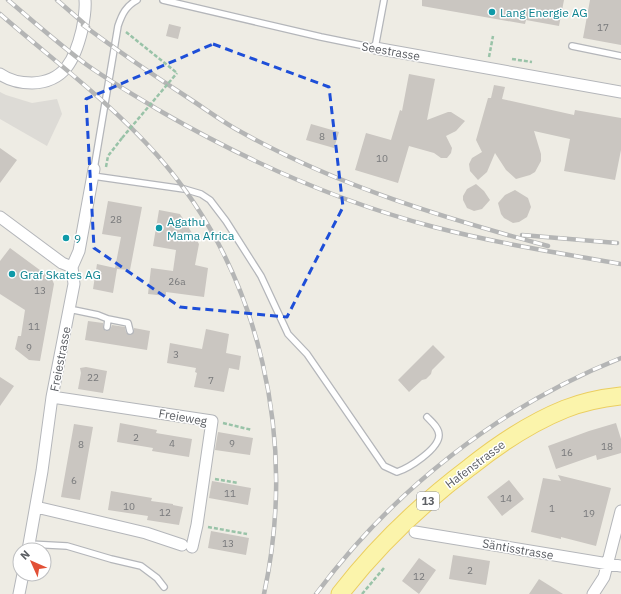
<svg xmlns="http://www.w3.org/2000/svg" width="621" height="594" viewBox="0 0 621 594" font-family="'IBM Plex Sans',sans-serif">
<rect width="100%" height="100%" fill="#eeece4"/>
<path fill="#dddbd6" d="M0 92 6 95 32 103 57 99 62 114 47 146 0 119Z"/>
<path fill="#cac6c1" d="M422 0H564L559 26 526 20 525 24 422 6Z
M590 0H621V45L583 38Z
M169 24 181 27 178 39 166 36Z
M409 74 435 79 427 120 448 112H451L465 121 456 131 446 136 452 148 451 153 447 158H441L434 153 409 146 398 183 355 170 366 133 391 140 400 110 402 111Z
M494 85 505 87 502 99 574 115 575 110 621 118V150L615 180 564 171 570 139 534 131 541 154V161L535 172 530 175 516 179 506 170 495 153 487 172 478 180 470 171 469 164 472 158 482 152 476 140 488 98H491Z
M311 124 339 132 334 148 306 140Z
M0 148 17 160 0 183Z
M476 184 484 191 490 200 482 209 474 211 467 208 463 200V196L467 189Z
M515 190 528 198 531 207 527 217 519 222 513 223 504 218 501 214 498 203 505 195Z
M108 201 142 207 130 270 117 269 113 293 93 289 97 264 115 268 121 237 102 234Z
M159 210 180 214 199 244 195 265 208 268 204 297 166 292V296L148 294 151 268 173 271 176 250 153 246Z
M10 248 52 279 54 284 40 361 29 360 15 349 18 336H21L25 310 0 294V261Z
M88 321 103 323V328L106 331 110 330 112 325 125 327 126 332 129 335 133 334 134 328 150 331 147 350 85 340Z
M206 329 229 334 226 353 241 356 239 370 229 368 224 392 194 387 197 373 195 372 196 368 167 363 170 343 202 349Z
M433 345 445 357 432 370 431 374 426 379 422 380 409 392 398 380Z
M86 367 107 371 103 393 78 389 81 373 80 368Z
M0 377 14 386 0 406Z
M120 423 157 430 156 433 192 439 189 457 152 451 153 448 117 442Z
M616 423 621 439V453L597 460 596 455 556 469 548 446 589 431Z
M74 424 93 427 80 500 61 497Z
M218 432 253 438 250 455 215 450Z
M558 475 611 488 596 546 561 537V539L531 532 543 478 561 481Z
M509 480 524 499 502 516 487 497Z
M212 481 251 488 248 505 209 498Z
M111 491 152 498 151 501 173 504V505L183 507 179 525 147 520 148 516 108 510Z
M211 531 249 538 246 555 208 548Z
M453 555 490 561 486 585 449 579Z
M419 558 436 570 419 594 402 581Z
M539 579 563 594H529Z"/>
<g fill="none" stroke-linecap="round" stroke-linejoin="round">
<g stroke="#b4b6ba" stroke-width="8">
<path id="service" d="M163 0 321 37 375 48 384 0
M572 46 621 56
M94 169 118 26C122 14 126 6 137 0
M93 176 184 189 201 194 210 200 226 221 261 276 288 334 307 354 384 466 397 472C409 468 439 449 439 435 439 428 432 422 427 417
M69 309 98 315 108 319 107 327
M108 319 128 323 130 331
M29 544 67 546 111 559 141 566 157 578 164 587"/>
</g>
<g stroke="#b4b6ba" stroke-width="13">
<path id="minor" d="M375 48 621 92
M0 74C10 81 20 83 32 83 65 82 75 59 82 30 84 20 86 10 85 0
M0 217 62 263 72 267
M52 397 212 421 197 525 192 547
M36 507 146 533 182 545
M415 532 621 566
M28 550 42 471 52 397 74 284 72 267 79 251 94 169
M19 594 23 574
M593 594 604 577 621 511"/>
</g>
<g stroke="#ebce60" stroke-width="19">
<path id="primary" d="M340 594C377 546 421 504 470 467 499 444 530 423 565 409 583 402 602 398 621 396"/>
</g>
<path stroke="#99c3a8" stroke-width="2.5" stroke-dasharray="4 2" stroke-linecap="butt" d="M126 32 177 73
M489 57 493 36
M512 59 532 62
M106 167 108 156 122 138
M223 423 252 430
M215 479 238 483
M208 527 247 534
M362 594 384 568"/>
<use href="#service" stroke="#fff" stroke-width="5.5"/>
<use href="#minor" stroke="#fff" stroke-width="11"/>
<use href="#primary" stroke="#fbf4ab" stroke-width="17"/>
<g stroke="#b4b5b5" stroke-width="4.5">
<path id="rail" d="M8 0C34 22 60 45 87 65 111 82 137 97 162 112 247 161 339 202 434 227 496 243 558 253 621 264
M57 0 88 27
M0 14C53 60 111 103 157 155 262 274 297 441 264 594
M83 25C118 51 153 75 190 99 207 110 224 123 243 133 338 186 444 218 548 246
M522 235 617 243
M316 594C393 490 500 406 621 358"/>
</g>
<use href="#rail" stroke="#fff" stroke-width="3" stroke-dasharray="9" stroke-linecap="butt"/>
<path stroke="#99c3a8" stroke-width="2.5" stroke-dasharray="4 2" stroke-linecap="butt" d="M122 138 177 73"/>
</g>
<path fill="none" stroke="#1d4ed8" stroke-width="3" stroke-dasharray="8 5" stroke-linejoin="round" d="M213 44 329 87 343 207 287 317 180 307 94 248 86 99Z"/>
<g fill="#0f9aa8" stroke="#fff" stroke-width="1.5">
<circle cx="492" cy="12" r="4"/>
<circle cx="159" cy="228" r="4"/>
<circle cx="66" cy="238" r="4"/>
<circle cx="12" cy="274" r="4"/>
</g>
<g text-anchor="middle" dominant-baseline="central" stroke-width="3" stroke-linejoin="round" paint-order="stroke">
<g font-size="10" fill="#78797b">
<text x="603" y="27">17</text>
<text x="322" y="136">8</text>
<text x="382" y="158">10</text>
<text x="116" y="219">28</text>
<text x="177" y="281">26a</text>
<text x="40" y="290">13</text>
<text x="34" y="326">11</text>
<text x="29" y="347">9</text>
<text x="176" y="354">3</text>
<text x="93" y="377">22</text>
<text x="211" y="380">7</text>
<text x="136" y="437">2</text>
<text x="172" y="443">4</text>
<text x="232" y="443">9</text>
<text x="81" y="444">8</text>
<text x="607" y="446">18</text>
<text x="567" y="452">16</text>
<text x="74" y="480">6</text>
<text x="230" y="493">11</text>
<text x="506" y="498">14</text>
<text x="129" y="506">10</text>
<text x="552" y="508">1</text>
<text x="165" y="512">12</text>
<text x="589" y="513">19</text>
<text x="228" y="543">13</text>
<text x="470" y="570">2</text>
<text x="419" y="576">12</text>
</g>
<rect fill="#fff" stroke="#8d8f92" stroke-width="1" x="417" y="492" width="22" height="18" rx="3"/>
<g font-size="11" font-weight="bold" fill="#5c5f64">
<text x="428" y="501">13</text>
</g>
<g font-size="12" fill="#0d838f" stroke="#fff" text-anchor="start">
<text x="500" y="12">Lang Energie AG</text>
<text x="167" y="221">Agathu<tspan x="167" dy="14">Mama Africa</tspan></text>
<text x="74" y="238">9</text>
<text x="20" y="274">Graf Skates AG</text>
</g>
<g font-size="12" fill="#5c5f64" stroke="#fff">
<text transform="translate(391 51) rotate(10)">Seestrasse</text>
<text transform="translate(60 359) rotate(-79)">Freiestrasse</text>
<text transform="translate(183 417) rotate(10)">Freieweg</text>
<text transform="translate(475 464) rotate(-37)">Hafenstrasse</text>
<text transform="translate(518 549) rotate(10)">Säntisstrasse</text>
</g>
</g>
<g transform="translate(32 562) rotate(315)"><circle r="19" fill="#ffffff" stroke="#bebfc1"/>
<path d="M0-3L7 15L0 10L-7 15Z" fill="#e25036"/>
<text y="-6" font-size="11" font-weight="bold" text-anchor="middle" fill="#5c5f64">N</text>
</g>
</svg>
